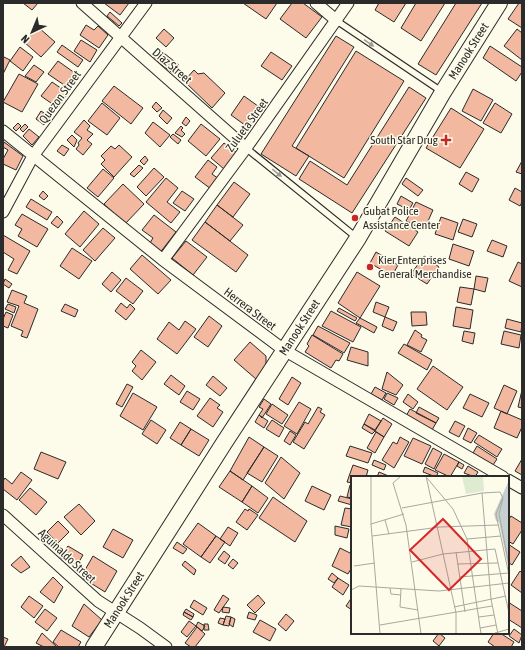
<svg xmlns="http://www.w3.org/2000/svg" width="525" height="650" viewBox="0 0 525 650" font-family="'Asap Condensed',sans-serif">
<rect width="100%" height="100%" fill="#fdfbea"/>
<path fill="#f2b8a0" stroke="#2b2b2b" d="M23 3H38L32 10Z
M104 3H129L120 15Z
M243 3H277L266 19Z
M292 3H303L322 17 306 38 280 19Z
M379 3H406L394 22 375 10Z
M416 3H445L421 41 401 28Z
M456 3H482L436 75 418 64Z
M519 3H522V28L508 19Z
M110 12 122 23 119 26 107 16Z
M86 25 94 30 98 26 108 35 99 48 80 35Z
M38 27 55 42 41 57 24 42Z
M164 29 174 38 166 47 156 38Z
M517 29 522 33V60L504 46Z
M336 36 354 47 292 146 309 156 296 176 261 154Z
M81 40 97 50 90 62 74 51Z
M62 45 83 60 78 67 57 52Z
M490 46 522 67V72L516 81 483 58Z
M20 47 33 57 23 71 10 61Z
M160 50 179 65 173 73 153 59Z
M356 51 404 81 344 178 296 148Z
M271 52 292 66 282 80 261 66Z
M4 57 10 60 3 74V60Z
M58 61 79 76 70 89 48 74Z
M34 65 44 72 36 82 25 76Z
M194 70 198 74 204 73 225 93 212 108 184 81Z
M19 74 38 84 22 112 3 102Z
M52 82 68 93 58 108 41 96Z
M114 86 143 108 131 124 102 101Z
M409 87 426 98 352 213 299 179 310 161 347 185Z
M473 89 493 100 481 121 462 111Z
M244 96 262 109 249 128 231 115Z
M156 102 162 108 157 112 152 107Z
M102 103 120 118 107 135 88 121Z
M495 103 512 114 501 133 483 123Z
M451 108 484 129 460 168 426 148Z
M163 110 172 118 167 124 159 116Z
M41 111 50 117 44 125 36 119Z
M186 117 190 121 186 126 182 123Z
M84 120 90 126 87 130 93 134 87 140 92 144 83 155 76 149 79 145 78 143 82 138 74 132Z
M153 122 170 135 160 147 145 133Z
M18 123 21 126 16 131 13 128Z
M25 124 28 127 23 132 20 129Z
M201 124 220 139 206 156 188 141Z
M181 126 183 128 181 130 185 134 182 137 175 133Z
M29 129 39 137 32 145 23 136Z
M173 134 181 140 178 144 170 137Z
M72 135 77 140 74 147 67 140Z
M4 142 23 156 16 170 3 164V159L8 150 3 147Z
M224 143 237 153 224 169 211 158Z
M62 145 69 149 64 156 57 151Z
M119 145 132 157 114 177 101 164 105 160 101 156 111 146 115 149Z
M145 156 148 160 144 165 140 161Z
M208 160 217 167 212 174 219 179 211 189 195 177Z
M522 161V174L516 172Z
M139 165 143 168 134 177 130 174Z
M154 168 164 177 146 196 137 187Z
M103 169 114 178 98 197 87 188Z
M466 172 479 179 472 192 459 184Z
M166 178 178 188 167 202 180 212 171 223 146 202Z
M406 178 423 190 418 196 402 184Z
M234 182 250 194 233 217 217 205Z
M123 184 144 204 125 224 104 204Z
M515 188 522 192V202L520 206 509 200Z
M43 191 48 196 44 200 39 196Z
M182 191 194 199 185 211 173 203Z
M401 196 413 203 409 210 397 204Z
M31 199 52 212 47 220 26 207Z
M416 202 433 210 424 230 406 221Z
M217 205 243 225 230 241 205 222Z
M84 211 99 224 80 247 65 234Z
M22 214 48 229 37 247 18 236 22 229 15 225Z
M154 215 176 232 159 254 148 246 153 238 142 230Z
M57 216 63 222 58 228 51 223Z
M395 217 418 232 409 246 385 231Z
M441 217 458 223 453 240 435 234Z
M463 219 477 224 472 237 458 232Z
M205 222 248 255 236 272 192 240Z
M103 228 115 238 95 261 83 250Z
M3 235 30 251 17 274 8 270 14 259 3 252Z
M492 240 507 246 503 257 487 251Z
M186 241 207 257 193 275 172 258Z
M453 244 474 251 469 266 449 259Z
M72 248 92 261 79 279 60 266Z
M376 252 398 265 392 276 370 263Z
M142 255 171 280 158 294 130 269Z
M424 256 439 267 427 284 411 274Z
M518 262 522 264V287L509 281Z
M112 272 121 280 111 292 102 284Z
M357 272 380 286 360 318 338 303Z
M476 276 488 278 485 292 474 289Z
M126 278 143 291 133 304 116 291Z
M5 279 12 284 9 288 3 284Z
M460 287 474 289 471 305 457 302Z
M12 290 27 296 24 303 38 309 27 338 21 336 23 331 11 326 19 306 7 302Z
M376 302 389 307 385 317 373 312Z
M121 303 127 308 130 304 135 309 126 320 115 311Z
M8 304 16 307 14 313 5 309Z
M65 304 78 310 75 317 61 311Z
M456 307 473 310 470 329 453 326Z
M339 308 357 318 355 321 337 311Z
M331 311 361 327 353 342 322 326Z
M6 312 13 315 8 328 3 326V319Z
M411 312H426L427 325 412 326Z
M209 316 222 326 208 347 194 337Z
M385 317 397 322 393 331 382 326Z
M360 318 377 327 374 333 356 323Z
M507 319 522 323 521 332 505 328Z
M185 321 196 329 177 354 157 339 169 322 179 330Z
M318 326 350 343 344 353 313 335Z
M415 330 422 335 421 337 427 340 421 352 407 345Z
M464 331 475 333 473 344 462 341Z
M504 331 521 335 519 348 501 344Z
M312 335 343 354 339 361 336 360 331 368 305 352 309 346 307 344Z
M250 342 266 356V366L256 379 234 360Z
M404 344 432 360 427 370 398 353Z
M351 347 368 352V366L347 360Z
M141 350 156 362 142 380 132 371 136 366 132 362Z
M433 366 463 387 447 410 417 389Z
M387 372 403 385 396 395 382 389Z
M171 375 185 386 179 395 164 384Z
M213 376 227 388 220 396 206 385Z
M292 377 301 383 288 405 279 399Z
M127 384 133 387 122 407 116 404Z
M504 385 517 391 507 414 494 408Z
M375 387 386 393 382 400 371 394Z
M522 390V408L518 407Z
M187 391 200 399 193 410 180 402Z
M133 393 157 407 143 430 120 416Z
M387 393 398 398 394 405 384 399Z
M408 394 418 402 413 409 403 402Z
M470 394 489 403 482 417 463 408Z
M210 398 220 405 217 408 223 412 213 427 197 416Z
M264 399 271 404 262 418 259 415 263 409 259 407Z
M299 402 311 409 297 434 284 426Z
M272 404 288 415 282 424 266 414Z
M318 407 322 409 320 412 325 415 304 449 293 442 305 422 308 424Z
M419 407 439 418 436 423 416 413Z
M410 409 436 423 432 430 406 416Z
M501 411 522 420V427L517 438 494 428Z
M369 414 381 421 375 430 364 424Z
M259 415 268 421 264 428 255 422Z
M383 418 392 424 384 437 375 431Z
M151 420 166 430 157 444 142 434Z
M272 420 284 428 279 437 266 429Z
M455 421 465 426 459 437 449 432Z
M180 422 191 429 181 445 170 438Z
M364 424 375 431 372 434 362 428Z
M468 428 477 433 471 443 463 439Z
M191 429 209 440 199 456 181 445Z
M290 431 296 435 290 445 284 441Z
M376 432 384 437 375 453 367 448Z
M479 435 502 449 497 457 474 442Z
M249 437 264 447 243 480 230 471Z
M400 437 409 442 394 468 382 460 393 442 397 444Z
M413 438 431 446 422 464 404 456Z
M350 446 372 453 368 463 346 456Z
M477 446 497 459 493 465 473 453Z
M264 447 278 456 262 482 247 473Z
M433 448 442 453 434 469 425 464Z
M41 452 66 462 58 479 34 469Z
M444 454 459 462 450 477 435 470Z
M281 457 300 473 284 499 265 483Z
M522 459V475L515 471Z
M374 460 386 465 384 470 372 465Z
M459 462 464 465 462 469 457 466Z
M353 465 368 470 366 477H352V483L347 482Z
M468 466 478 472 475 477 464 473Z
M425 467 438 473 436 477 423 472Z
M230 471 252 486 242 502 219 487Z
M21 472 32 480 17 500 3 489V481L5 478 12 484Z
M379 472 391 477H377Z
M350 485H352V498L347 497Z
M252 486 268 498 258 513 242 502Z
M312 486 331 495 324 510 305 501Z
M30 488 47 502 36 515 19 500Z
M340 496 352 499V505L338 501Z
M273 497 307 521 295 542 259 518Z
M79 504 95 521 81 535 64 517Z
M345 508 352 509V527L341 525Z
M245 509 248 511 249 509 258 515 247 530 236 522Z
M511 516 522 523V530L513 544 508 541V521Z
M58 521 69 532 58 543 47 532Z
M198 523 216 536 201 557 183 544Z
M335 526 349 529 347 538 335 535Z
M228 527 238 533 230 546 220 539Z
M113 529 133 540 123 558 103 547Z
M216 536 225 542 210 563 201 557Z
M177 542 187 549 183 554 173 548Z
M508 544 520 552 512 565 508 562Z
M68 546 83 555 76 567 60 557Z
M340 548 352 554V567L348 574 332 566Z
M224 551 230 556 225 564 218 559Z
M21 556 30 567 21 573 11 565Z
M93 556 117 571 105 592 81 577Z
M233 559 238 563 233 569 228 565Z
M185 561 196 570 194 575 182 565Z
M520 571 522 573V593L511 585Z
M332 573 338 578 334 583 328 579Z
M53 577 63 587 54 603 40 592Z
M338 578 349 585 343 595 332 587Z
M223 595 229 599 219 613 214 610Z
M258 595 265 603 255 613 247 605Z
M29 596 43 606 34 618 21 607Z
M352 597V610L346 606Z
M194 600 207 608 203 615 190 607Z
M508 602 522 611V628L508 619Z
M84 604 102 620 89 637 72 626Z
M223 607 230 608 229 613 222 612Z
M45 609 57 618 47 631 35 622Z
M186 609 194 614 193 617 184 612Z
M184 612 193 617 191 620 183 615Z
M249 612 257 615 255 620 247 618Z
M286 614 294 621 286 631 278 624Z
M226 616 231 617 229 626 223 625Z
M231 617 235 619 233 627 229 624Z
M220 618 225 619 223 625 218 623Z
M260 620 276 629 270 641 253 632Z
M189 621 196 626 187 637 181 632Z
M198 622 205 626 202 631 196 626Z
M204 624H208L209 630H204Z
M197 627 205 634 195 647H191L185 643Z
M514 629 522 635 519 643 509 636Z
M61 630 81 642 78 647H59L53 642Z
M42 633 57 647H44L36 643Z
M439 633 445 638 439 646 433 641Z
M494 633H500L514 642 511 647H495L488 642Z
M3 637 8 639 4 647H3Z"/>
<g fill="none" stroke-linecap="round" stroke-linejoin="round">
<g stroke="#2b2b2b" stroke-width="8">
<path id="service" d="M337 21 441 91
M246 148 356 237"/>
</g>
<g stroke="#2b2b2b" stroke-width="13">
<path id="minor" d="M82 3 246 148
M316 3 337 21
M3 131 163 260 284 350 503 477
M3 212 33 156 146 3
M163 260 246 148 348 3
M508 480 522 488
M3 515 98 601 140 628 166 647"/>
</g>
<g stroke="#2b2b2b" stroke-width="18">
<g id="secondary">
<path id="s1" d="M94 647 224 443 358 238 443 92 499 3"/>
</g>
</g>
<use href="#service" stroke="#fdfbea" stroke-width="5.5"/>
<use href="#minor" stroke="#fdfbea" stroke-width="11"/>
<use href="#secondary" stroke="#fdfbea" stroke-width="16"/>
</g>
<defs><path id="oneway-solid" d="M-6-.8H1V-3.2L6.5 0L1 3.2V.8H-6Z"/></defs>
<g fill="#9e9d94">
<use href="#oneway-solid" transform="translate(369 43) rotate(34)"/>
<use href="#oneway-solid" transform="translate(277 173) rotate(39)"/>
</g>
<g fill="#c62828" stroke="#fdfbea" stroke-width="1.5">
<path d="M444 134h4v4h4v4h-4v4h-4v-4h-4v-4h4z"/>
<circle cx="355" cy="218" r="4"/>
<circle cx="370" cy="267" r="4"/>
</g>
<g text-anchor="middle" dominant-baseline="central" stroke-width="3" stroke-linejoin="round" paint-order="stroke">
<g font-size="12" fill="#2b2b2b" stroke="#fdfbea">
<text stroke="none"><textPath href="#s1" startOffset="704">Manook Street</textPath></text>
<text transform="translate(172 66) rotate(41)">Diaz Street</text>
<text transform="translate(60 97) rotate(-54)">Quezon Street</text>
<text transform="translate(247 125) rotate(-54)">Zulueta Street</text>
<text transform="translate(250 309) rotate(37)">Herrera Street</text>
<text stroke="none"><textPath href="#s1" startOffset="380">Manook Street</textPath></text>
<text transform="translate(67 556) rotate(43)">Aguinaldo Street</text>
<text stroke="none"><textPath href="#s1" startOffset="56">Manook Street</textPath></text>
</g>
<g font-size="12" fill="#2b2b2b" stroke="#fdfbea" text-anchor="start">
<text x="438" y="140" text-anchor="end">South Star Drug</text>
<text x="363" y="211">Gubat Police<tspan x="363" dy="14">Assistance Center</tspan></text>
<text x="378" y="260">Kier Enterprises<tspan x="378" dy="14">General Merchandise</tspan></text>
</g>
</g>
<g transform="translate(351 476)">
<rect width="158" height="158" fill="#fdfbea"/>
<path d="M111 0H132L133 15 115 18Z" fill="#deebd1"/>
<path d="M158 4V95L148 46 145 45 143 38Z" fill="#c7d0d0"/>
<path fill="none" stroke="#a9a89e" stroke-width="1" d="M20 0V48L29 158M50 0 42 7 55 49 70 158M75 0 105 137V158M76 2 102 33 116 63 130 158M131 17 140 123 147 158M151 23 145 38 158 99M51 32 131 17 149 16 152 22 148 38 158 89M34 44 38 58M20 48 53 38M21 60 89 51 147 49M116 63 150 60M105 76 114 136M61 86 92 78 144 73 158 137M106 88 147 87M3 90 24 87M108 101 158 97M39 112 40 118 50 119M50 113 49 131 67 134M0 114 8 110 88 115 158 107M103 131 155 120M128 141 143 139M29 149 141 130M129 152 145 149M141 158 158 153"/>
<path fill="#d62828" fill-opacity="0.15" stroke="#d62828" stroke-width="2" d="M92 43 130 83 98 114 59 74Z"/>
<rect width="158" height="158" fill="none" stroke="#2b2b2b" stroke-width="2"/>
</g>
<rect width="525" height="650" fill="none" stroke="#2b2b2b" stroke-width="8"/>
<g transform="translate(32 32) rotate(224)" stroke="#fdfbea" stroke-width="3" paint-order="stroke">
<path d="M0-3L7 15L0 10L-7 15Z" fill="#2b2b2b"/>
<text y="-6" font-size="11" font-weight="bold" text-anchor="middle" fill="#2b2b2b">N</text>
</g>
</svg>
